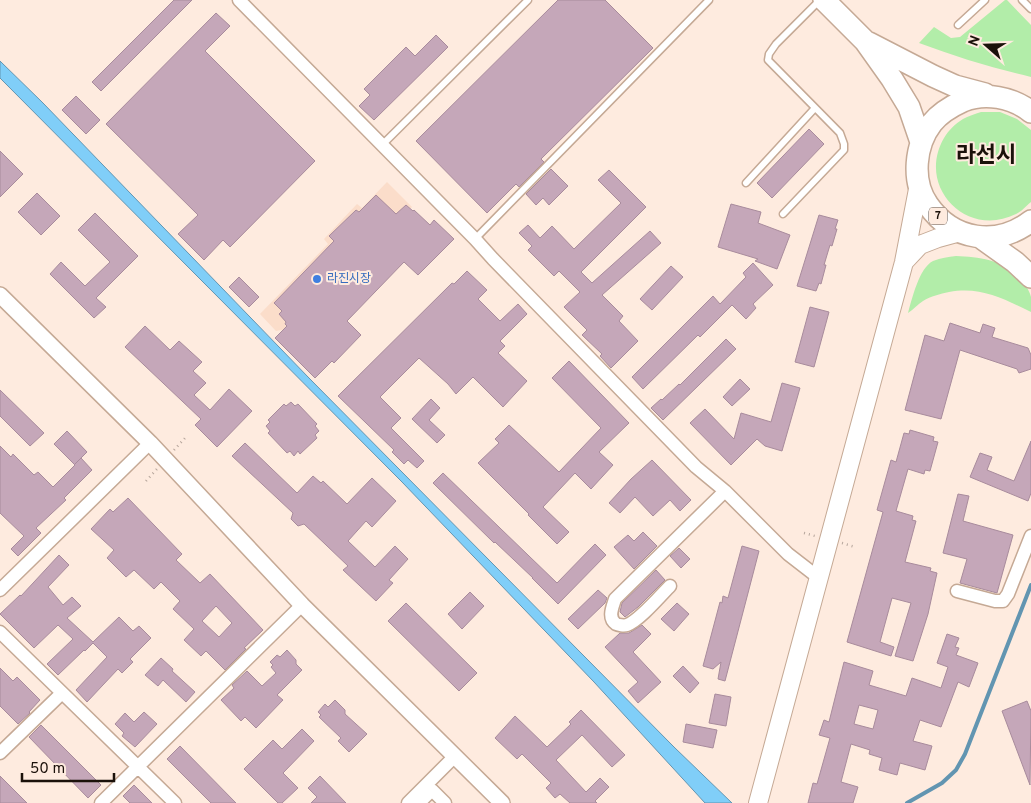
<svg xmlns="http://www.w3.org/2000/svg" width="1031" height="803" viewBox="0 0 1031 803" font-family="Overpass,'Noto Sans KR',sans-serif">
<rect width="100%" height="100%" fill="#feebdf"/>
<path fill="#fbddca" d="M387 182 412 207 292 328 276 331 260 314 328 244 324 239 357 204 362 208Z"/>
<path fill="#b2eda9" d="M1005 0H1007L1031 25V77C993 68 956 57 919 43L934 27 951 38 960 37Z
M981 112H1000L1017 119 1031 130V202C1026 206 1021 212 1016 214 966 239 916 186 944 138 948 131 955 124 963 119 968 116 975 114 981 112Z
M956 256C983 257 1010 261 1026 286 1028 289 1030 293 1031 297 1031 302 1031 307 1031 312 1004 299 981 286 949 292 940 294 931 296 923 301 918 304 913 310 908 313 912 299 919 268 933 261 941 258 948 257 956 256Z"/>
<path fill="#80cef8" stroke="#6295b1" d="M0 61 43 103 309 378 674 747 732 803H705L594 682 402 482 0 78Z"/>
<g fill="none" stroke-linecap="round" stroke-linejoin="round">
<path stroke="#6295b1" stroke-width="4" d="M907 803 942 783 956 770 965 754 1031 585"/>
</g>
<path fill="#c5a7b9" stroke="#a88b9c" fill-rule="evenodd" d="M174 0H192L101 91 92 82Z
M558 0H605L653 48 541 159 544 162 519 187 516 184 487 213 416 141Z
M216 13 230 26 205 51 315 161 230 247 223 240 204 260 178 234 198 215 106 124Z
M436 35 448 47 374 120 359 106 370 95 364 89 406 47 415 56Z
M76 96 100 120 86 134 62 110Z
M809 129 824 144 772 198 757 183Z
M0 151 23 174 0 197Z
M551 169 568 186 549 205 543 198 536 205 526 194Z
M609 170 646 207 581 272 592 283 650 231 661 243 602 295 623 316 619 321 638 341 611 368 600 356 602 354 582 335 587 330 564 307 580 292 559 271 554 276 528 250 532 246 519 233 528 225 540 238 552 226 574 249 621 203 598 180Z
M37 193 60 216 41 235 18 212Z
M376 195 396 214 406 205 413 211 414 210 430 225 434 220 454 239 418 275 404 262 347 321 361 335 334 363 332 361 315 378 275 338 287 326 285 324 286 322 279 314 282 311 274 303 334 241 329 236 356 210 359 212Z
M731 204 761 212 758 223 790 235 777 269 755 261 758 259 718 247Z
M95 213 138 256 96 298 106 307 94 318 50 274 61 262 85 286 110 262 78 230Z
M819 215 838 220 835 229H837L832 246 830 245 824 265H826L821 284 819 283 816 291 797 286Z
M753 263 773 285 753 304 756 308 746 319 732 305 700 337 698 335 643 389 632 377 713 296 720 304 746 277 743 273Z
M671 266 683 277 652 310 640 299Z
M467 271 487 290 478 299 500 321 518 304 527 314 500 341 505 346 498 353 527 381 503 407 473 377 456 394 448 384 419 358 380 397 401 418 391 428 424 461 417 468 408 460 404 464 392 452 394 450 338 396 452 283 454 284Z
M239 277 259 297 249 307 229 287Z
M810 307 829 312 814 367 795 362Z
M950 323 980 333 983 324 995 328 992 337 1028 348 1031 355V369L1019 373 1017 369 960 350 941 419 905 410 925 335 944 341Z
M145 326 170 350 179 341 202 362 193 371 206 383 194 395 210 410 229 389 252 411 217 447 195 425 201 419 125 347Z
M726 339 736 349 663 420 651 408 661 399 662 400 679 384 680 385Z
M569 361 629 423 599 452 613 465 591 489 575 473 543 507 569 532 557 544 528 515 529 514 478 463 499 443 495 439 509 425 559 472 601 428 552 378Z
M740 379 750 389 732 406 723 397Z
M782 383 800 388 782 451 765 446 757 439 731 465 690 423 705 409 734 439 741 413 771 422Z
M0 390 44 433 30 446 0 416Z
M431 399 440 408 429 420 445 435 437 443 412 419Z
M291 402 295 406 298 404 317 424 315 426 319 431 315 435 317 438 300 454 298 451 294 456 290 451 287 453 268 433 270 431 266 426 270 422 268 420 284 404 286 406Z
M910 430 934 437 933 441 938 442 930 471 925 470 924 474 908 469 896 511 913 516 912 520 916 521 905 562 931 568 930 571 937 573 928 614 913 661 895 656 911 603 892 598 880 642 894 647 891 656 847 642 883 512 877 510 891 460 896 462 904 433 909 434Z
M67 431 87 452 75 464 81 458 92 470 64 498 66 500 36 528 41 533 18 556 11 549 24 536 0 513V446L11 457 13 454 34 475 38 472 53 487 75 465 54 444Z
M1031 441V493L1028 501 970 477 980 453 992 457 987 470 1014 481Z
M245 443 297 493 313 476 321 483 323 481 347 504 372 478 396 501 372 527 366 521 348 541 375 567 395 546 408 559 389 580 393 583 376 601 343 570 348 566 304 524 298 526 291 519 293 513 232 456Z
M652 460 691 500 680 511 670 500 653 516 635 497 620 513 609 503 631 479Z
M443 473 557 583 595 544 606 555 558 604 532 578H533L495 542 494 543 433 483Z
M958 494 969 496 963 521 1013 535 997 593 960 583 967 559 943 553Z
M128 498 182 554 176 560 200 583 210 574 263 630 244 648 246 649 225 670 206 651 201 656 184 640 194 629 173 609 180 601 161 582 154 589 134 570 126 577 107 558 114 550 91 529 110 509 113 512ZM216 606 232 623 219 637 202 621Z
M643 532 657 546 634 569 614 547 628 535 634 541Z
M742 546 759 551 725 681 718 679 721 662 713 669 703 666 720 602 722 603 723 596 728 598Z
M679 548 690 559 681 568 670 556Z
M59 555 69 565 48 587 63 605 72 597 81 606 67 618 93 642 119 617 133 631 139 626 151 638 130 659 133 662 122 673 118 669 87 702 76 690 107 657 93 643 85 651 84 650 58 675 47 664 73 639 58 625 34 648 0 614 20 595 21 596Z
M656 570 665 580 638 607 625 617 620 612 622 603Z
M598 590 607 598 605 603 578 629 568 619Z
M470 592 484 606 462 629 448 614Z
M406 603 477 673 459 691 388 621Z
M677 603 689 614 674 631 661 619Z
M642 625 651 634 633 652 661 682 638 703 628 691 638 682 605 647 620 633H629Z
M947 634 959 638 955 647 959 648 956 655 978 663 969 687 958 682 941 727 920 720 913 741 932 746 925 770 900 763 897 775 879 770 882 758 869 754 870 750 851 744 841 782 858 787 853 803H808L813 783 817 784 830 738 819 735 824 720 829 722 844 662 873 671 869 685 906 696 912 678 941 688 948 667 937 663ZM859 705 878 710 873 729 854 724Z
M287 650 296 660V664L302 670 277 695 283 700 256 728 245 717 241 721 221 700 234 688 232 685 247 671 262 686 276 673 271 667 273 665 270 662 277 655 280 657Z
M161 658 173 669 172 671 195 692 186 702 163 680 158 686 145 675Z
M683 666 699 683 690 693 673 676Z
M0 668 13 681 17 677 40 700 29 712 30 713 18 724 0 706Z
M715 694 731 697 726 726 709 723Z
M335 700 345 710V714L367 734 349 752 338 741 341 738 319 717 321 715 318 712 325 704 328 707Z
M1027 701 1031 711 1030 785 1002 711Z
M581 710 625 755 612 767 582 735 556 760 586 792 600 778 609 787 595 801 597 803H570L560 794 555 798 546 788 551 783 522 754 517 759 495 738 515 716 547 747 571 724 569 722Z
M144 712 157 724 135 747 122 736 124 733 115 724 125 713 134 722Z
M686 724 717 730 713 748 683 742Z
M41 725 101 785 88 798 29 737Z
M302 729 314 741 283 773 298 788 282 803H278L244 769 273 740 282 749Z
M180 746 236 803H211L167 759Z
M0 776 27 803H0Z
M320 776 346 803H311L317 797 308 788Z
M134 785 152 803H130L123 796Z"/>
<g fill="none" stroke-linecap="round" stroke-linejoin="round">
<g stroke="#c5a995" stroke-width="9">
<path id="service" d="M1022 0 1031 9
M958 25 985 0
M382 145 528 0
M746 183 815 108
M783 214 844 150V144L840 133 768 60 769 54 776 44 820 0
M475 239 709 0"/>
</g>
<g stroke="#c5a995" stroke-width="15">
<path id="minor" d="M239 0 475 239 493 259 696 467 725 491 788 554 819 578
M670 586C661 595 639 621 627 625 624 626 618 625 616 624 607 618 613 606 615 599L725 491
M0 590 150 443
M957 591 995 601H1003L1008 594 1031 536
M0 632 175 803
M0 753 62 693
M422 800 432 790 445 803
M101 803 302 605
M408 803 455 756"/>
</g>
<g stroke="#c5a995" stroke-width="18">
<path id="tertiary" d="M0 295 150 443 302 605 502 803"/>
</g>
<g stroke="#c5a995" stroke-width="20">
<path id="secondary" d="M904 262 920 245 938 238 960 232
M758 803 904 262 919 184"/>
</g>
<g stroke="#c5a995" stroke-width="24">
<path id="trunk" d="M824 0 865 41 892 79 909 107 921 142
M869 43 933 76 955 86 985 94
M1031 112C1012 97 985 92 963 101 952 106 940 113 932 123 915 145 911 181 928 205 953 241 997 247 1031 221
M980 237 1015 262 1031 277"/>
</g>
<path stroke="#b5a59b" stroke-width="2.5" stroke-dasharray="1 4" stroke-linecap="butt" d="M174 450 186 437
M146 481 157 469
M804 533 815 536
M842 543 855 547"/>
<use href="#service" stroke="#fff" stroke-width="6"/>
<use href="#minor" stroke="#fff" stroke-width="12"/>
<use href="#tertiary" stroke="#fff" stroke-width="15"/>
<use href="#secondary" stroke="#fff" stroke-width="18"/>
<use href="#trunk" stroke="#fff" stroke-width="21"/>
</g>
<circle fill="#3f7fe0" stroke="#feebdf" stroke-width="2" cx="317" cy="279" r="5"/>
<g text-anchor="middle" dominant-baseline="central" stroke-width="4" stroke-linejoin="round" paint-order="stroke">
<rect fill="#feebdf" stroke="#5f524a" stroke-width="1" x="929" y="207.5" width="18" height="17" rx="4"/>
<g font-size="11" font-weight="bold" fill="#1b110a">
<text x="938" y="216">7</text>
</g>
<g font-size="12" fill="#366cbe" stroke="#feebdf" text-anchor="start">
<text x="327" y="279">라진시장</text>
</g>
<g font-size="22" font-weight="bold" fill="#1b110a" stroke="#feebdf">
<text x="986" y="156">라선시</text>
</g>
</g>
<g transform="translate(986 45) rotate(290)" stroke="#feebdf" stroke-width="4" paint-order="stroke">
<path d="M0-4L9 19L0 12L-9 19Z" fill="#1b110a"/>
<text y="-8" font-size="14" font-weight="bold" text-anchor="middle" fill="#1b110a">N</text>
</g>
<path d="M22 773v8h92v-8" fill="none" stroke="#1b110a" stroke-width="2.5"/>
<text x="30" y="773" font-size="15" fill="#1b110a" stroke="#feebdf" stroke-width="4" paint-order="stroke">50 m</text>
</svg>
